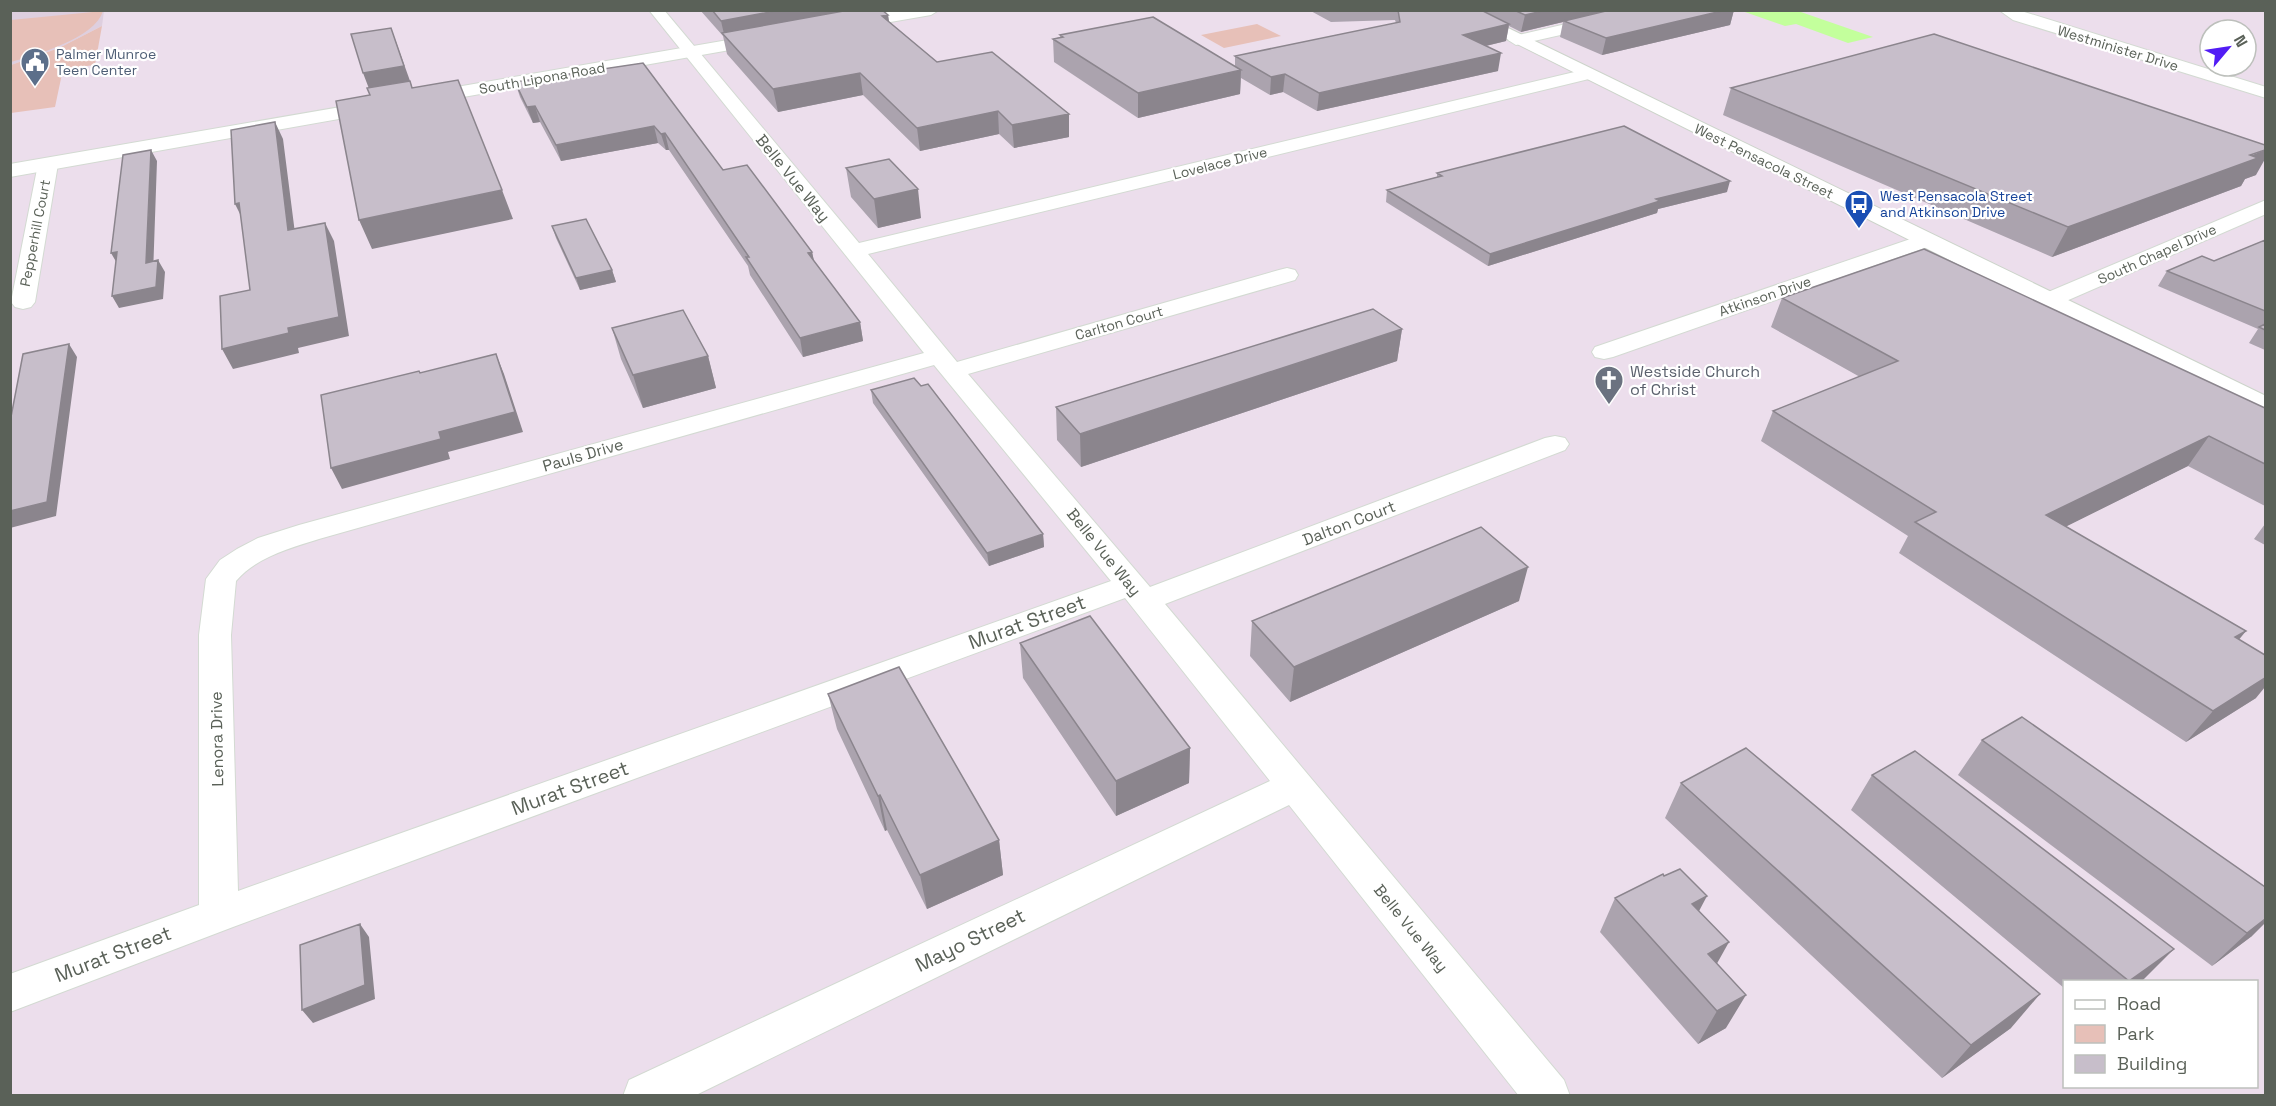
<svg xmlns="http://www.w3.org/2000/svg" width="2276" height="1106" viewBox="0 0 2276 1106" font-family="'Space Grotesk',sans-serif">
<rect width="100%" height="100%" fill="#ecdeec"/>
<path fill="#decfdf" d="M10 11H104L102 26 59 48 11 65Z"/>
<path fill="#e7c0b8" d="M103 11C95 38 36 55 11 62V20Z
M1257 24 1281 36 1224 48 1201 35Z
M102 26 95 65 63 69 55 107 11 113V65L59 48Z"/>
<path fill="#c3ff9c" d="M1742 11H1798L1873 37 1848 43 1796 24 1785 26Z"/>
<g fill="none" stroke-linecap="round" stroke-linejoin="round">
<g stroke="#d3dad2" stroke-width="2">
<path id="minor" d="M649 10H664L859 243 1587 69 1593 70 1595 74 1593 78 868 254 957 362 1279 270 1287 268 1295 270 1298 275 1295 280 968 374 1150 587 1545 438 1555 436 1565 438 1569 444 1565 450 1165 604 1564 1080 1570 1096H1519L1289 805 694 1096H623L629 1080 1270 781 1125 598 233 927 10 1012V974L199 905V635L206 579 220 560 237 549 258 538 299 525 924 353ZM934 365 1111 581 238 891 231 635 236 581C256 557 291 548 319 539Z
M1626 10H1656L1649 15 1516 45 1508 40 1510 37Z
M1999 10H2018L2266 87V98L2013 20Z
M48 158 55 160 58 164 35 302 31 307 23 309 15 307 11 302 38 164 41 160Z
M2266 200V214L2057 305 2049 307 2041 305 2037 300 2041 295Z
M1925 234 1933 235 1936 240 1933 245 1613 357 1604 359 1595 357 1592 352 1595 347Z"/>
</g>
<g stroke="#d3dad2" stroke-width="2">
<path id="tertiary" d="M899 10H939L931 15 844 30 838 29 835 25 838 21 844 20Z
M769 33 775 34 778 38 775 42 10 177V164Z"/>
</g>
<g stroke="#ccd4ca" stroke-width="2">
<path id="secondary" d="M1449 10H1471L2266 396V415L2256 413Z"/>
</g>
<use href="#minor" fill="#fff" fill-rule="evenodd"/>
<use href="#tertiary" fill="#fff" fill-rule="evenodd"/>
<use href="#secondary" fill="#fff" fill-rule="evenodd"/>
</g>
<path fill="#aba3ae" d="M700 10H882L888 15 889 22 937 62 1069 137 1014 148 999 134 920 151 863 95 778 112 727 54 723 36Z
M1309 10H1734L1730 25 1602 55 1560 37 1563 22 1521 32 1509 26 1506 41 1486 46 1498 71 1317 111 1283 92 1270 95 1241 78 1240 94 1138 118 1054 62 1053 39 1060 37V35L1235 66V56L1396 23 1395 20 1331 22Z
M643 63 723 170 812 252 814 261 860 322 863 341 803 357 750 275 748 266 669 150H666L658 143 561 161 540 122 533 123 520 97 515 82Z
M1731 88 2256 175 2245 179 2241 186 2052 257 1723 115Z
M846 168 921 218 878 228 851 197Z
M1437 173 1727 192 1658 209 1657 213 1488 266 1386 202 1387 190 1437 177Z
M552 226 612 270 616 282 580 290 556 238Z
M2265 240V350L2249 343 2258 329 2158 286 2167 271 2214 261Z
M1782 298 2265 408V506L2188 466 2066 526 2238 640 2256 698 2186 742 1899 553 1908 536 1761 441 1773 411 1860 377 1771 327Z
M612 328 708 356 716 388 643 408 621 359Z
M1402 329 1397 361 1081 467 1057 440 1056 407Z
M871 390 1043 534 1044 547 989 566 873 403Z
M2265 524V545L2254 539Z
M1519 601 1290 702 1250 656 1252 621Z
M1020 643 1190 748 1189 783 1116 816 1023 678Z
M828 694 999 840 1003 875 927 909 887 830 885 831 837 729Z
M1982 740 2252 936 2212 966 1958 775Z
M1872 775 2142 981H2064V988L1851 810Z
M1681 783 2011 1028 1942 1078 1665 818Z
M1615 898 1699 911 1717 964 1726 1028 1698 1044 1600 932Z"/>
<path fill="#8b858d" d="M781 10H865L724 34 721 21Z
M1547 10H1614L1564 21 1563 22 1521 32 1525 15Z
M1726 10H1734L1730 25 1602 55 1606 38Z
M888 15 891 36 882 16Z
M1509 24 1506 41 1460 52 1463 35Z
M391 28 414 92 373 99 363 73Z
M1501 53 1498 71 1317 111 1319 93Z
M1241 70 1240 94 1138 118V93Z
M860 73 863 95 778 112 773 89Z
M1285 74 1283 92 1270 95 1271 77Z
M535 106 540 122 533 123 527 107Z
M998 111 999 134 920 151 917 128Z
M1069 114V137L1014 148 1012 125Z
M275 122 283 139 297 249 288 230Z
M654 126 658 143 561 161 556 145Z
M665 133 669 150H666L661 134Z
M151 150 157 161 153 275 146 263Z
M2265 150V159L2256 175 2245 179 2241 186 2052 257 2068 227Z
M1730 181 1727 192 1658 209 1657 213 1488 266 1490 254 1656 199Z
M918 189 921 218 878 228 874 199Z
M502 190 513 219 372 249 359 220Z
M239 203 244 222 235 204Z
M325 223 334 241 349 336 298 348 299 353 233 369 222 349 288 328Z
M117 252 118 265 111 253Z
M812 252 816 270 808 253Z
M158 260 165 272 163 299 119 308 112 296Z
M612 270 616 282 580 290 576 278Z
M860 322 863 341 803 357 800 338Z
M1402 329 1397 361 1081 467 1080 434Z
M69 344 77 357 56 516 10 528V511Z
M496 354 504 374 523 432 448 452 450 459 342 489 331 468 439 432Z
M708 356 716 388 643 408 633 375Z
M2209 436 2188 466 2027 546 2046 515Z
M1043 534 1044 547 989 566 987 553Z
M1528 567 1519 601 1290 702 1294 667Z
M2246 631 2220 663 2235 637Z
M2265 678V687L2256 698 2186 742 2213 711Z
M1190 748 1189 783 1116 816V781Z
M880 795 887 830 885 831 878 796Z
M999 840 1003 875 927 909 920 875Z
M1707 896 1689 930 1692 904Z
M2265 919V923L2252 936 2212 966 2247 933Z
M360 924 369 937 375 999 313 1023 302 1010Z
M1729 942 1710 976 1708 954Z
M2174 949 2142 981H2129Z
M2040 994 2011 1028 1942 1078 1971 1045Z
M1746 995 1726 1028 1698 1044 1717 1011Z"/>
<path fill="#c7beca" stroke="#8b858d" stroke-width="1.5" d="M712 10H781L721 21Z
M849 10H882L888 15 882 16 937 62 992 52 1069 114 1012 125 998 111 917 128 860 73 773 89 722 33Z
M1398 10H1481L1509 24 1463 35 1501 53 1319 93 1285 74 1271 77 1235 56 1400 22Z
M1514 10H1547L1525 15Z
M1610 10H1726L1606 38 1564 21Z
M1153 17 1241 70 1138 93 1053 39 1063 37 1060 35Z
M391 28 404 66 363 73 351 34Z
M1934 34 2265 145V150L2250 155 2258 158 2068 227 1731 88Z
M643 63 723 170 747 165 812 252 808 253 860 322 800 338 746 257H749L665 133 661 134 654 126 556 145 535 106 527 107 515 82Z
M458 80 502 190 359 220 336 101 370 95 367 88 410 81 412 88Z
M275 122 288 230 325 223 339 317 288 328 289 333 222 349 220 296 250 290 239 203 235 204 231 130Z
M1624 126 1730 181 1656 199 1660 201 1490 254 1387 190 1442 176 1437 173Z
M151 150 146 263 158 260 156 287 112 296 117 252 111 253 123 155Z
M889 159 918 189 874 199 846 168Z
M586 219 612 270 576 278 552 226Z
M2265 240V311L2167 271 2202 256 2214 261Z
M1924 249 2265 408V464L2209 436 2046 515 2246 631 2235 637 2265 655V678L2213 711 1915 522 1936 512 1773 411 1898 361 1782 298Z
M1373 309 1402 329 1080 434 1056 407Z
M683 310 708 356 633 375 612 328Z
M2265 324V330L2259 327Z
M69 344 47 502 10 511V422L23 354Z
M496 354 515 412 439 432 441 439 331 468 321 395 419 371 420 373Z
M914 378 921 386 928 384 1043 534 987 553 871 390Z
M1481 527 1528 567 1294 667 1252 621Z
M1090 616 1190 748 1116 781 1020 643Z
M899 667 999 840 920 875 880 795 878 796 828 694Z
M2022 717 2265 887V919L2247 933 1982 740Z
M1746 748 2040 994 1971 1045 1681 783Z
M1915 751 2174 949 2129 981 1872 775Z
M1680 869 1707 896 1692 904 1729 942 1708 954 1746 995 1717 1011 1615 898 1663 874 1664 876Z
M360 924 365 985 302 1010 300 945Z"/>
<defs>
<g id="civic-pin" transform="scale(1.5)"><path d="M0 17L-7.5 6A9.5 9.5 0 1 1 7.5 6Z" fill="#5c6f8a" stroke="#fff"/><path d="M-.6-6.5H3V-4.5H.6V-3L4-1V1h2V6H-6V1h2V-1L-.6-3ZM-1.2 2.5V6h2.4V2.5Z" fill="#fff"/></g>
<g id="bus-pin" transform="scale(1.5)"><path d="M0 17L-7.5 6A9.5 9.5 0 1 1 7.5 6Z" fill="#1a4fb4" stroke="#fff"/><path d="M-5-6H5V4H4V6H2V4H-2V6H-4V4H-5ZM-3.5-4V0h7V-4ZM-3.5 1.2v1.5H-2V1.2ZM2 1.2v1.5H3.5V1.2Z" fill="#fff"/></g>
<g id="church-pin" transform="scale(1.5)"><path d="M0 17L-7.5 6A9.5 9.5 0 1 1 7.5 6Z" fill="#6b7280" stroke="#fff"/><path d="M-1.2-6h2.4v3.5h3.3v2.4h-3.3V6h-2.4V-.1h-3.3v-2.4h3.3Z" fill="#fff"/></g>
</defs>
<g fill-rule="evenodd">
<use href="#civic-pin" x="35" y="62"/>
<use href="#bus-pin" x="1859" y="204"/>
<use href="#church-pin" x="1609" y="380"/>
</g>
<g text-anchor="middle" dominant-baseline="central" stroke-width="4.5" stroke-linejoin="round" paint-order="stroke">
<g font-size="14" fill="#5a6158" stroke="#fff">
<text transform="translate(2118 48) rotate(17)">Westminister Drive</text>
<text transform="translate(542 78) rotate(-10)">South Lipona Road</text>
<text transform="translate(1764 161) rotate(26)">West Pensacola Street</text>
<text transform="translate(1220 163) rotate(-14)">Lovelace Drive</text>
<text transform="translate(35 233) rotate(-79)">Pepperhill Court</text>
<text transform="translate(2157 254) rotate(-24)">South Chapel Drive</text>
<text transform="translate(1765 296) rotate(-19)">Atkinson Drive</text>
<text transform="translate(1119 323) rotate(-16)">Carlton Court</text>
</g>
<g font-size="14" fill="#4e5e75" stroke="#fff" text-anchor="start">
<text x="56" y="54">Palmer Munroe<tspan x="56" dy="16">Teen Center</tspan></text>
</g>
<g font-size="14" fill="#164399" stroke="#fff" text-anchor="start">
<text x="1880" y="196">West Pensacola Street<tspan x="1880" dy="16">and Atkinson Drive</tspan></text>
</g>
<g font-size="16" fill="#5a6158" stroke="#fff">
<text transform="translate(793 178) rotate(51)">Belle Vue Way</text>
<text transform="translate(583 455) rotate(-16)">Pauls Drive</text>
<text transform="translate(1349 523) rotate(-21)">Dalton Court</text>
<text transform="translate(1104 552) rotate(51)">Belle Vue Way</text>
<text transform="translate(217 739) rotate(-91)">Lenora Drive</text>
<text transform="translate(1411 928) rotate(51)">Belle Vue Way</text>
</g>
<g font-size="16" fill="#5b616d" stroke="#fff" text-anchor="start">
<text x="1630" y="371">Westside Church<tspan x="1630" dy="18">of Christ</tspan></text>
</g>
<g font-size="20" fill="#5a6158" stroke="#fff">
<text transform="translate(1027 622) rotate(-20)">Murat Street</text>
<text transform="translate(570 788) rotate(-20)">Murat Street</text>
<text transform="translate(970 940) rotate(-26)">Mayo Street</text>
<text transform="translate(113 954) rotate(-21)">Murat Street</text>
</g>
</g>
<rect width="2276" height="1106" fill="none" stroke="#5a6158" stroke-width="24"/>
<rect x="2063" y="980" width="195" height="108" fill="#ffffff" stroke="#bdc0bc" stroke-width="1.5"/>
<rect x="2075" y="1000" width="30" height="9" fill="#ffffff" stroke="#bdc0bc" stroke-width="1.5"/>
<text x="2117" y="1010" font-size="18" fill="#5a6158">Road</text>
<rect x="2075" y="1025" width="30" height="18" fill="#e7c0b8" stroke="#bdc0bc" stroke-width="1.5"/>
<text x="2117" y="1040" font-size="18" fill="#5a6158">Park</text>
<rect x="2075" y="1055" width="30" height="18" fill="#c7beca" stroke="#bdc0bc" stroke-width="1.5"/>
<text x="2117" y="1070" font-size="18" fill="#5a6158">Building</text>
<g transform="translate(2228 48) rotate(61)"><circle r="28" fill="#ffffff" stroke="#bdc0bc" stroke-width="1.5"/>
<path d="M0-4.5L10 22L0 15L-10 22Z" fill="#521cf5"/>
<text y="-9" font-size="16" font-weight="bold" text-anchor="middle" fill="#5a6158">N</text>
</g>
</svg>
